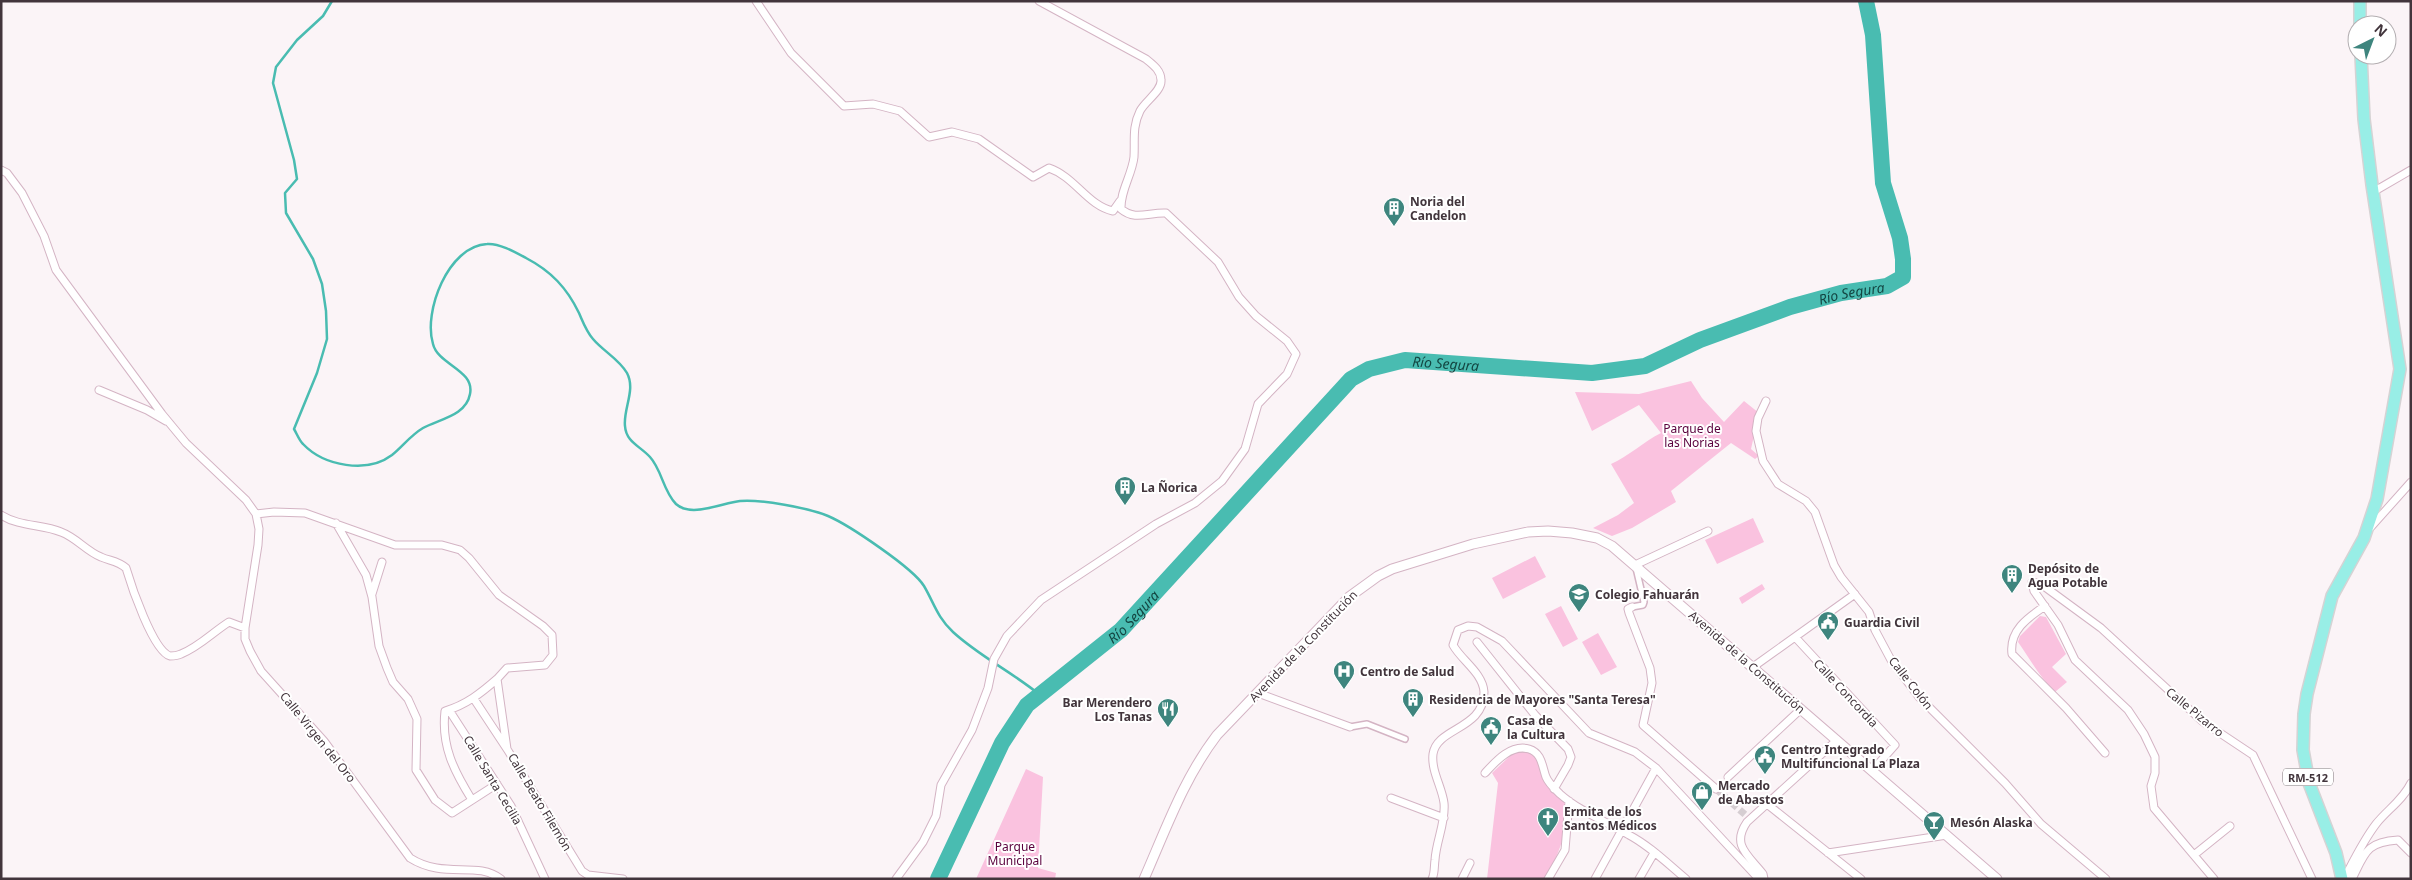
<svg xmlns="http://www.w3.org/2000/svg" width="2412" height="880" viewBox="0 0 2412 880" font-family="'Noto Sans',sans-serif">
<rect width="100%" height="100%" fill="#fbf4f7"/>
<path fill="#fac2df" d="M1691 381 1702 398 1724 422 1744 401 1759 413 1751 449 1759 456 1755 459 1731 443 1671 491 1676 502 1632 528 1612 536 1593 528 1618 515 1634 503 1611 464C1629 456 1643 442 1661 433L1639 405 1592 431 1575 392 1639 394Z
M1753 518 1764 542 1717 564 1705 540Z
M1535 556 1546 577 1503 599 1492 578Z
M1762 584 1765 589 1742 604 1739 598Z
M1561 606 1578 639 1563 647 1545 614Z
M2040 616 2046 617 2066 654 2052 667 2067 682 2055 692C2039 676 2030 659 2018 642L2020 636Z
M1598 633 1617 667 1601 675 1582 642Z
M1523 751 1537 756 1556 794 1567 805C1565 838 1561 850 1545 879H1487L1498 783 1492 773 1513 753Z
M1026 769 1043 777 1038 868 1056 873 1055 879H976Z"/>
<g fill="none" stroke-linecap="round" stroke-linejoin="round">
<path stroke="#49bcb1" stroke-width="2.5" d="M332 1 323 16 297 40 276 67 273 83 294 160 297 179 285 193 286 213 313 259 322 284 326 311 327 339 317 373 294 429C297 434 299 440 303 444 324 466 367 474 392 455 403 446 411 435 423 428 439 419 466 416 470 394 475 370 438 365 433 344 423 312 448 246 487 244 499 243 515 252 526 258 551 271 567 288 579 313 583 322 586 331 593 339 603 351 619 359 627 373 636 390 623 409 625 426 626 442 640 446 650 457 662 470 663 491 676 504 691 518 722 503 740 501 760 499 809 508 828 516 849 525 913 568 924 586 934 603 937 617 953 632 979 656 1012 672 1040 695"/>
<path stroke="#49bcb1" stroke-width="16" id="s1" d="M938 879 1002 743 1027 705 1121 630 1351 379 1369 369 1405 360 1592 373 1645 366 1700 340 1790 307 1841 293 1887 286 1903 277V259L1900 238 1883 183 1873 35 1866 1"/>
<path stroke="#d6ced2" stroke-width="7" stroke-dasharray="7 3.5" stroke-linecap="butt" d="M1716 789 1750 819"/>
<g stroke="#d4b4c4" stroke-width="8">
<path id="pedestrian" d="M1632 607 1643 605 1644 602 1636 568
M1350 727 1367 724 1405 739"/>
</g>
<g stroke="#d4b4c4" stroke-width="9">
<path id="minor" d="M756 1 791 53 844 106 873 104 900 111 929 137 952 132 979 139 1033 177 1049 168C1075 177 1088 206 1113 211L1120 201
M1 170 7 173 22 193 44 236 56 270 162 414 186 443 246 500 256 514 259 529 258 545 245 628V639L250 651 261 671 324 741 410 858C445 880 476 860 501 879
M2373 192 2411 170
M99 390 147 410 166 421
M1766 401 1758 418 1756 431 1763 461 1778 484 1806 501 1815 512 1834 565 1841 577 1869 612 1875 630 1891 660 1919 697 2005 783 2041 824 2106 879
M256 514 274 512 305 513 395 545H442L460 550 469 558 499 595 543 626 552 635 553 655 545 665 507 668 497 679 507 749
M1 515C20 527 42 524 61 532 77 538 86 551 101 557 110 561 118 561 126 568 131 585 153 651 170 656 173 656 179 655 181 654 199 647 213 632 229 622L245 628
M336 523 366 575 372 597 379 646 387 668 393 682 408 699 417 719 416 770 435 800 452 813 497 784
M2370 528 2411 482
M1635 565 1708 531
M372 594 382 562
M2045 606C2027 618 2009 631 2012 654L2066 708 2105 753
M1632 607 1628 609 1629 613 1650 668 1652 683 1643 725 1716 789
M1795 637 1895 745 1872 771
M1477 642 1535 715 1568 749 1571 757 1568 765 1554 789
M1753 667 1855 594
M1258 693 1350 727
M474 699 507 749 582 871 588 875 623 879
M449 710 511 806 545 879
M1485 773C1496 761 1511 744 1529 749 1542 753 1542 766 1546 777 1549 784 1555 789 1560 794 1579 811 1607 822 1629 835 1650 846 1668 864 1686 879
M1728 777 1801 709
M1391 798 1444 818
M472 800C454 771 441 746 445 711 466 705 481 693 497 679
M1767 804 1861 879
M1828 853 1947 835
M2194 855 2230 826
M896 879 923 842 936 816 941 785 972 730 988 688 994 659 1007 636 1041 600 1156 524 1195 503 1222 481 1245 449 1258 404 1287 374 1296 354 1287 341 1256 316 1239 297 1218 262 1166 213C1149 212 1135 221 1121 209 1120 191 1132 175 1134 157 1135 140 1132 127 1140 111 1145 101 1162 91 1161 80 1161 70 1152 64 1146 59L1039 1
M1432 879C1435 873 1434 866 1435 860 1436 841 1446 822 1444 803 1442 787 1431 771 1433 754 1437 727 1484 730 1484 692 1483 673 1461 660 1453 645L1458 630 1468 626 1477 627 1502 641 1589 733 1635 752 1656 768 1759 879
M1462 879 1470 863
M1548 879 1565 850 1569 801
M1595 879 1656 768
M1639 879 1654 853
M1764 879 1763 874C1748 855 1731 845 1747 822L1837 740
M2214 879 2154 808 2151 786 2155 773V757L2144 734 2128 710 2075 660 2058 625 2034 591 2032 582 2041 584 2101 628 2202 721 2253 755 2312 879
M2344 879C2354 860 2363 841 2376 824 2387 810 2403 800 2411 783
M2352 879C2365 853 2366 842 2398 840L2411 853"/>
</g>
<g stroke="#d4b4c4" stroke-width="11">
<path id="tertiary" d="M1144 879C1166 829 1184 778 1217 735L1349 597 1378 576 1392 569 1473 544 1528 532 1548 531 1572 533 1597 538 1612 546 1997 879"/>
</g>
<g stroke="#d5d3d4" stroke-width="14">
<path id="primary" d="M2360 1V25
M2342 879 2336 853 2309 783 2303 750 2304 714 2307 694 2332 596 2364 538 2377 499 2400 369 2372 185 2364 119 2361 55"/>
</g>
<use href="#pedestrian" stroke="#fff" stroke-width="5"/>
<use href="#minor" stroke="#fff" stroke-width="7"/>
<use href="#tertiary" stroke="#fff" stroke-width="9"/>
<use href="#primary" stroke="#98eee6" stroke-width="11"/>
</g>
<defs>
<g id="building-pin" transform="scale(1.125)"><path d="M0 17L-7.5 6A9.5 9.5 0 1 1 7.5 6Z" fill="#3e857e" stroke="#fff"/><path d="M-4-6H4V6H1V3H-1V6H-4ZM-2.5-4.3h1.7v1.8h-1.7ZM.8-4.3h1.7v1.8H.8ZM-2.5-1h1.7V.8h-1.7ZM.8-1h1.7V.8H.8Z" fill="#fff"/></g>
<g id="school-pin" transform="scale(1.125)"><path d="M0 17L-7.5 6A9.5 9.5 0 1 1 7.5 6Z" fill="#3e857e" stroke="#fff"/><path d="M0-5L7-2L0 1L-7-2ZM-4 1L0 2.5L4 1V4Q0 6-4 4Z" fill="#fff"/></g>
<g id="civic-pin" transform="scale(1.125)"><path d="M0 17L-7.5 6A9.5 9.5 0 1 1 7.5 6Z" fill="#3e857e" stroke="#fff"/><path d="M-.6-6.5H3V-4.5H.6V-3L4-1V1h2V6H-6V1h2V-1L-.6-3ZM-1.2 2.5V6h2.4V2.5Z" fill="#fff"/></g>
<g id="hospital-pin" transform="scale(1.125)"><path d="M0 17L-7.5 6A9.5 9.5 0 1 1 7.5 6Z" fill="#3e857e" stroke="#fff"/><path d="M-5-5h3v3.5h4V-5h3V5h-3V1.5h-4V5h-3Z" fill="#fff"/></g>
<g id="restaurant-pin" transform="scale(1.125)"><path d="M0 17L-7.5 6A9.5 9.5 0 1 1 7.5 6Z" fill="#3e857e" stroke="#fff"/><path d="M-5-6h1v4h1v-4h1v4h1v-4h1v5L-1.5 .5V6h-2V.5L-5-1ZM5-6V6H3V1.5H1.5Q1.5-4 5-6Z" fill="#fff"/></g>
<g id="shop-pin" transform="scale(1.125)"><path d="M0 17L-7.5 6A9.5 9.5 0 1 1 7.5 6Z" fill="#3e857e" stroke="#fff"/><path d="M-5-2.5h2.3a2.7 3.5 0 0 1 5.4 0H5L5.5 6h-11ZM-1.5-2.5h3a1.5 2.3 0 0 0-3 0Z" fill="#fff"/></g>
<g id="church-pin" transform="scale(1.125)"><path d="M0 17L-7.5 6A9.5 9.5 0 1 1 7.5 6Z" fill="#3e857e" stroke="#fff"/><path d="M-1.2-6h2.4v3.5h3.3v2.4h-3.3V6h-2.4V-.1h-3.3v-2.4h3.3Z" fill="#fff"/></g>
<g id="bar-pin" transform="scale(1.125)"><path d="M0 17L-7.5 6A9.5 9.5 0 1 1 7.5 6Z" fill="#3e857e" stroke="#fff"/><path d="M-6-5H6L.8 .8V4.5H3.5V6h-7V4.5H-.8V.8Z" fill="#fff"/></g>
</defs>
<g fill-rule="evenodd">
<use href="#building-pin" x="1394" y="208"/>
<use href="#building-pin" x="1125" y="487"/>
<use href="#building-pin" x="2012" y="575"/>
<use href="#school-pin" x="1579" y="594"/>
<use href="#civic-pin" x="1828" y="622"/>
<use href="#hospital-pin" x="1344" y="671"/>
<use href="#building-pin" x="1413" y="699"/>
<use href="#restaurant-pin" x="1168" y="709"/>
<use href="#civic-pin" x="1491" y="727"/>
<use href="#civic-pin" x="1765" y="756"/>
<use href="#shop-pin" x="1702" y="792"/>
<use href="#church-pin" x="1548" y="818"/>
<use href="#bar-pin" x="1934" y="822"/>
</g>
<g text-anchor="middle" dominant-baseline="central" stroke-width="4" stroke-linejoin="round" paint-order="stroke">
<rect fill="#fff" stroke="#7b7276" stroke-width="1" x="2283" y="768.5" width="50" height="17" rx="4"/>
<g font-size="11" font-weight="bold" fill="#42353c">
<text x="2308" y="777">RM-512</text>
</g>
<g font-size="12" font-weight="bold" fill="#42353c" stroke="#fff" text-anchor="start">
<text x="1410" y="201">Noria del<tspan x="1410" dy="14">Candelon</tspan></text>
<text x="1141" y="487">La Ñorica</text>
<text x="2028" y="568">Depósito de<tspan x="2028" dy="14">Agua Potable</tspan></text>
<text x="1595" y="594">Colegio Fahuarán</text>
<text x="1844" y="622">Guardia Civil</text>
<text x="1360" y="671">Centro de Salud</text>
<text x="1429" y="699">Residencia de Mayores "Santa Teresa"</text>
<text x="1152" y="702" text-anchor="end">Bar Merendero<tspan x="1152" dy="14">Los Tanas</tspan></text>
<text x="1507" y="720">Casa de<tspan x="1507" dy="14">la Cultura</tspan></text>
<text x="1781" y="749">Centro Integrado<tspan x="1781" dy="14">Multifuncional La Plaza</tspan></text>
<text x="1718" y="785">Mercado<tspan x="1718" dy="14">de Abastos</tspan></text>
<text x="1564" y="811">Ermita de los<tspan x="1564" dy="14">Santos Médicos</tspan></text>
<text x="1950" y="822">Mesón Alaska</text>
</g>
<g font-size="12" fill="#5a003d" stroke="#fff">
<text x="1692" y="428">Parque de<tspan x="1692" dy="14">las Norias</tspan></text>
<text x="1015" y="846">Parque<tspan x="1015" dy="14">Municipal</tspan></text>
</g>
<g font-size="12" fill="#42353c" stroke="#fff">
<text transform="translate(1303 646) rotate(-46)">Avenida de la Constitución</text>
<text transform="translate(1747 662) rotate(41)">Avenida de la Constitución</text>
<text transform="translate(1911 683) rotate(52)">Calle Colón</text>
<text transform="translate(1846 693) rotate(47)">Calle Concordia</text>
<text transform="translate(2195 712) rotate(39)">Calle Pizarro</text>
<text transform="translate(318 737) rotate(51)">Calle Virgen del Oro</text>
<text transform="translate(493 780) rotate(59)">Calle Santa Cecilia</text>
<text transform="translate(540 802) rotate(59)">Calle Beato Filemón</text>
</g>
<g font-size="14" font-style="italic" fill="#134642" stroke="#fff">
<text stroke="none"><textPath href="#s1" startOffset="1175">Río Segura</textPath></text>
<text stroke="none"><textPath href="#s1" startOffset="755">Río Segura</textPath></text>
<text stroke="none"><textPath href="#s1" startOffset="334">Río Segura</textPath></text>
</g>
</g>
<rect width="2412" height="880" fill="none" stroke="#42353c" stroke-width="5"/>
<g transform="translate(2372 40) rotate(42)"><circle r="24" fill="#ffffff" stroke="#b3aeb1"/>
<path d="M0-4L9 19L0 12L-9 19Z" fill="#3e857e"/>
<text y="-8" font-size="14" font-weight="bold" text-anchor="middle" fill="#42353c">N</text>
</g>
</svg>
